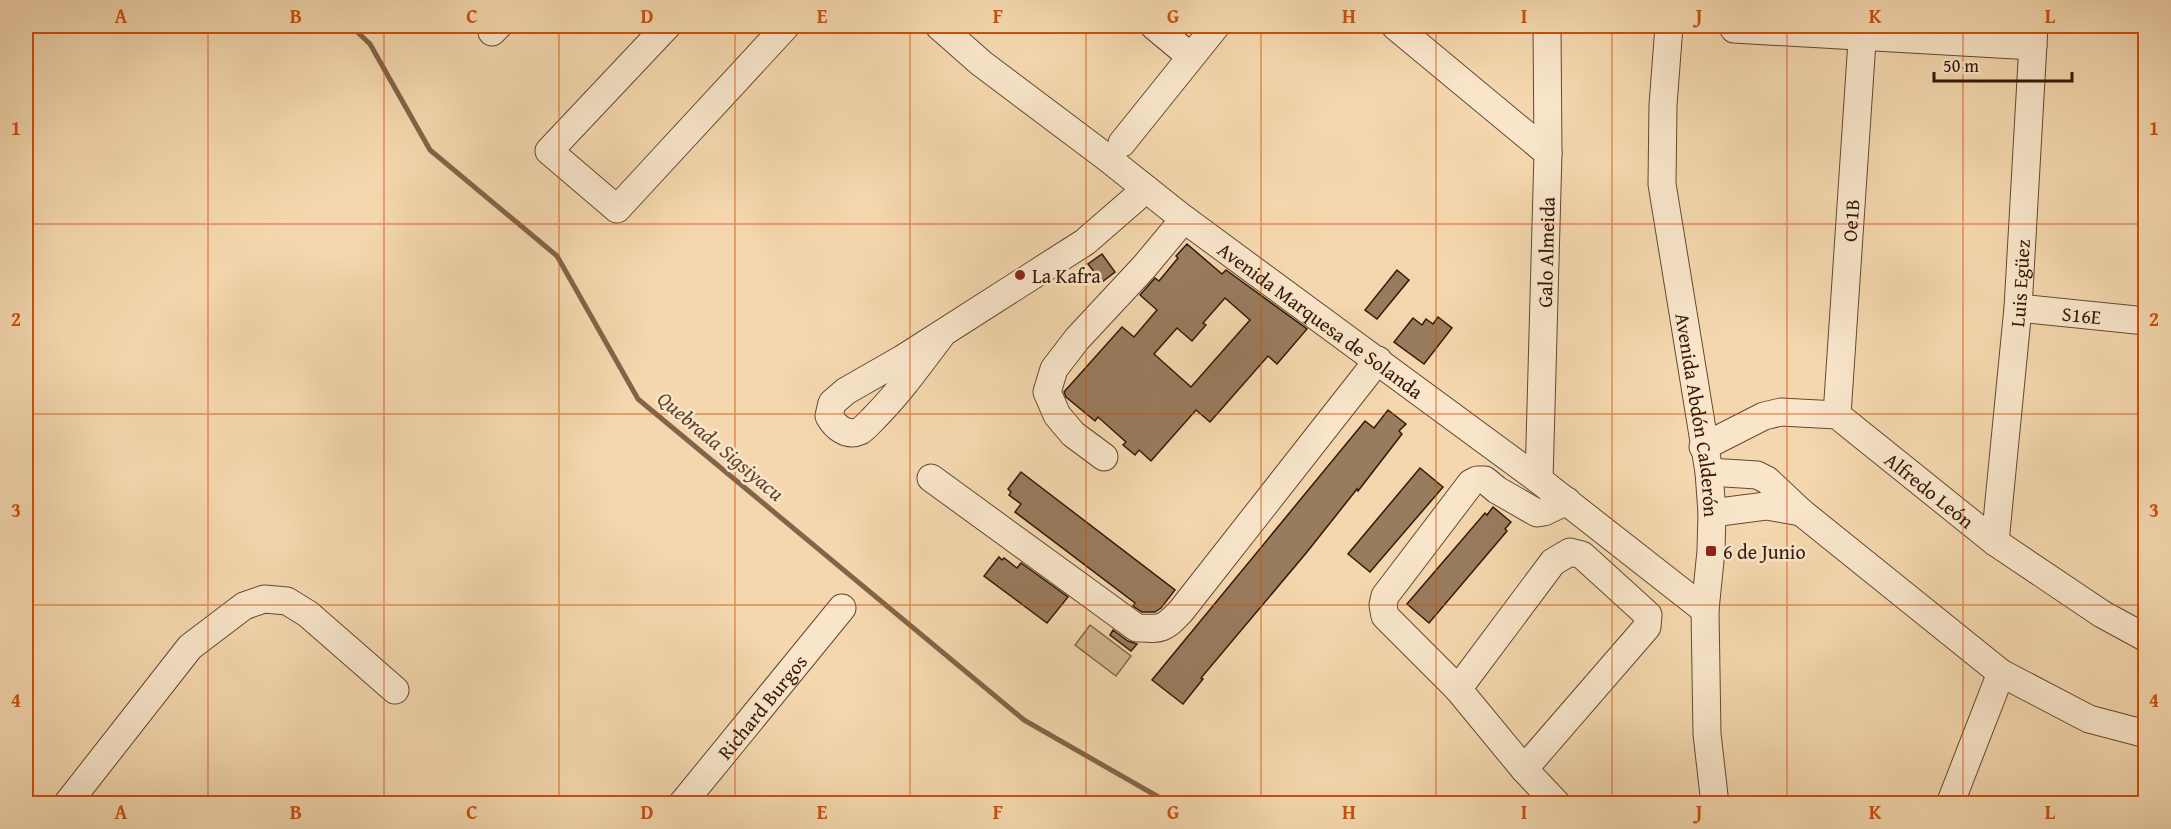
<svg xmlns="http://www.w3.org/2000/svg" width="2171" height="829" viewBox="0 0 2171 829" font-family="'Gentium Book Plus',serif">
<rect width="100%" height="100%" fill="#f4d7ae"/>
<filter id="stains"><feTurbulence type="fractalNoise" baseFrequency=".00333" numOctaves="4"/><feColorMatrix values="0 0 0 0 .2 0 0 0 0 .09 0 0 0 0 .02 0 0 0 .5 -.17"/></filter>
<radialGradient id="worn" r=".72"><stop offset=".6" stop-color="#630" stop-opacity="0"/><stop offset="1" stop-color="#630" stop-opacity=".3"/></radialGradient>
<path fill="#d4b792" stroke="#84684c" stroke-width="1.5" d="M1090 625 1131 656 1116 676 1075 645Z"/>
<g fill="none" stroke-linecap="round" stroke-linejoin="round">
<path stroke="#816449" stroke-width="5" d="M351 26 370 44 430 150 557 256 638 399 1024 720 1162 799 1165 804"/>
</g>
<path fill="#987c5e" stroke="#351907" stroke-width="1.5" fill-rule="evenodd" d="M1187 244 1222 274 1226 270 1307 329 1277 364 1268 356 1210 422 1196 410 1151 461 1139 450 1135 455 1123 445 1126 442 1098 417 1095 421 1066 397 1064 392 1122 327 1134 337 1157 310 1140 295 1155 278 1159 281 1178 258 1176 256ZM1225 298 1250 320 1191 387 1154 354 1177 328 1192 341 1206 325 1203 323Z
M1102 254 1115 272 1102 282 1088 264Z
M1397 270 1409 280 1377 319 1365 310Z
M1438 317 1452 328 1424 364 1394 342 1413 318 1422 325 1426 319 1433 324Z
M1388 410 1406 424 1399 431 1402 434 1358 491 1357 489 1307 552 1201 678 1203 679 1183 704 1152 680 1365 421 1374 428Z
M1420 468 1443 487 1370 572 1348 554Z
M1021 472 1175 590 1161 608 1155 612H1142L1133 606 1135 603 1015 512 1021 504 1009 495 1011 492 1008 489Z
M1493 507 1511 522 1505 529 1507 531 1429 623 1407 604 1485 513 1487 515Z
M999 557 1002 560 1004 558 1017 568 1021 563 1068 597 1047 623 984 576Z
M1113 630 1128 641 1137 644 1131 651 1110 635Z"/>
<g fill="none" stroke-linecap="round" stroke-linejoin="round">
<g stroke="#654831" stroke-width="29">
<g id="minor">
<path d="M667 26 549 151 617 209 786 26"/>
<path id="s1" d="M939 26 981 63 1106 157 1184 219 1539 480 1705 610"/>
<path d="M1154 26 1190 56"/>
<path d="M1395 26 1548 153"/>
<path id="s2" d="M1669 26 1663 105 1662 184 1709 472 1712 513 1711 551 1705 610 1707 734 1715 804"/>
<path d="M1734 29 2033 46"/>
<path d="M492 32 498 26"/>
<path d="M1122 143 1216 26"/>
<path id="s3" d="M2018 308 2146 321"/>
<path d="M943 333C921 362 900 392 874 418 870 422 865 428 860 431 847 437 835 427 829 416L832 403 846 391 902 359 1085 242 1146 189"/>
<path id="s4" d="M1837 415 1863 26"/>
<path id="s5" d="M1703 447 1764 416 1781 412 1837 415 1995 542 2102 614 2146 638"/>
<path d="M1104 457 1073 434 1057 415 1047 392 1054 369 1077 339 1145 266 1184 219"/>
<path d="M1709 472 1757 475 1767 480 1801 512 2001 673 2089 719 2146 734"/>
<path d="M931 478 1137 628C1162 629 1163 630 1181 611L1378 360"/>
<path id="s6" d="M1539 480 1548 153 1547 26"/>
<path d="M1712 513 1766 506 1801 512"/>
<path id="s7" d="M1995 542 2018 308 2034 26"/>
<path d="M1458 689 1553 562 1570 552 1582 555 1648 615 1647 627 1524 769"/>
<path d="M67 804 190 647 244 606 264 599 287 601 308 614 395 690"/>
<path id="s8" d="M682 804 842 608"/>
<path d="M1557 804 1524 769 1458 689 1385 616 1383 605 1385 596 1471 483 1477 480H1485L1497 490 1537 513 1544 512 1567 501"/>
<path d="M1950 804 2001 673"/>
</g>
</g>
<use href="#minor" stroke="#f8e5ca" stroke-width="27"/>
</g>
<path fill="none" stroke="#cd4f0b" stroke-width="1.5" stroke-opacity="0.55" d="M208 26V804M384 26V804M559 26V804M735 26V804M910 26V804M1086 26V804M1261 26V804M1436 26V804M1612 26V804M1787 26V804M1963 26V804M26 224H2146M26 414H2146M26 605H2146"/>
<g fill="#8f2418" stroke="#f8e5ca" stroke-width="2">
<circle cx="1020" cy="275" r="6"/>
<rect x="1705" y="545" width="12" height="12" rx="3"/>
</g>
<g text-anchor="middle" dominant-baseline="central" stroke-width="5" stroke-linejoin="round" paint-order="stroke">
<g font-size="20" fill="#351907" stroke="#f8e5ca">
<text stroke="none"><textPath href="#s4" startOffset="195">Oe1B</textPath></text>
<text stroke="none"><textPath href="#s6" startOffset="228">Galo Almeida</textPath></text>
<text stroke="none"><textPath href="#s7" startOffset="260">Luis Egüez</textPath></text>
<text stroke="none"><textPath href="#s3" startOffset="64">S16E</textPath></text>
<text stroke="none"><textPath href="#s1" startOffset="482">Avenida Marquesa de Solanda</textPath></text>
<text stroke="none"><textPath href="#s2" startOffset="392">Avenida Abdón Calderón</textPath></text>
<text stroke="none"><textPath href="#s5" startOffset="261">Alfredo León</textPath></text>
<text stroke="none"><textPath href="#s8" startOffset="126">Richard Burgos</textPath></text>
</g>
<g font-size="20" fill="#351907" stroke="#f8e5ca" text-anchor="start">
<text x="1032" y="275">La Kafra</text>
<text x="1723" y="551">6 de Junio</text>
</g>
<g font-size="21" font-style="italic" fill="#61452e" stroke="#f8e5ca">
<text transform="translate(721 446) rotate(40)">Quebrada Sigsiyacu</text>
</g>
</g>
<rect width="2171" height="829" fill="none" stroke="#f4d7ae" stroke-width="66"/>
<path d="M1934 72v9h138v-9" fill="none" stroke="#351907" stroke-width="3"/>
<text x="1943" y="72" font-size="18" fill="#351907" stroke="#f8e5ca" stroke-width="4.5" paint-order="stroke">50 m</text>
<rect x="33" y="33" width="2105" height="763" fill="none" stroke="#cd4f0b" stroke-width="2"/>
<g font-size="20" text-anchor="middle" font-weight="bold" fill="#cd4f0b">
<text x="121" y="23">A</text>
<text x="296" y="23">B</text>
<text x="472" y="23">C</text>
<text x="647" y="23">D</text>
<text x="822" y="23">E</text>
<text x="998" y="23">F</text>
<text x="1173" y="23">G</text>
<text x="1349" y="23">H</text>
<text x="1524" y="23">I</text>
<text x="1699" y="23">J</text>
<text x="1875" y="23">K</text>
<text x="2050" y="23">L</text>
<text x="16" y="135">1</text>
<text x="2154" y="135">1</text>
<text x="16" y="326">2</text>
<text x="2154" y="326">2</text>
<text x="16" y="517">3</text>
<text x="2154" y="517">3</text>
<text x="16" y="707">4</text>
<text x="2154" y="707">4</text>
<text x="121" y="819">A</text>
<text x="296" y="819">B</text>
<text x="472" y="819">C</text>
<text x="647" y="819">D</text>
<text x="822" y="819">E</text>
<text x="998" y="819">F</text>
<text x="1173" y="819">G</text>
<text x="1349" y="819">H</text>
<text x="1524" y="819">I</text>
<text x="1699" y="819">J</text>
<text x="1875" y="819">K</text>
<text x="2050" y="819">L</text>
</g>
<rect width="100%" height="100%" filter="url(#stains)"/>
<rect width="100%" height="100%" fill="url(#worn)"/>
</svg>
